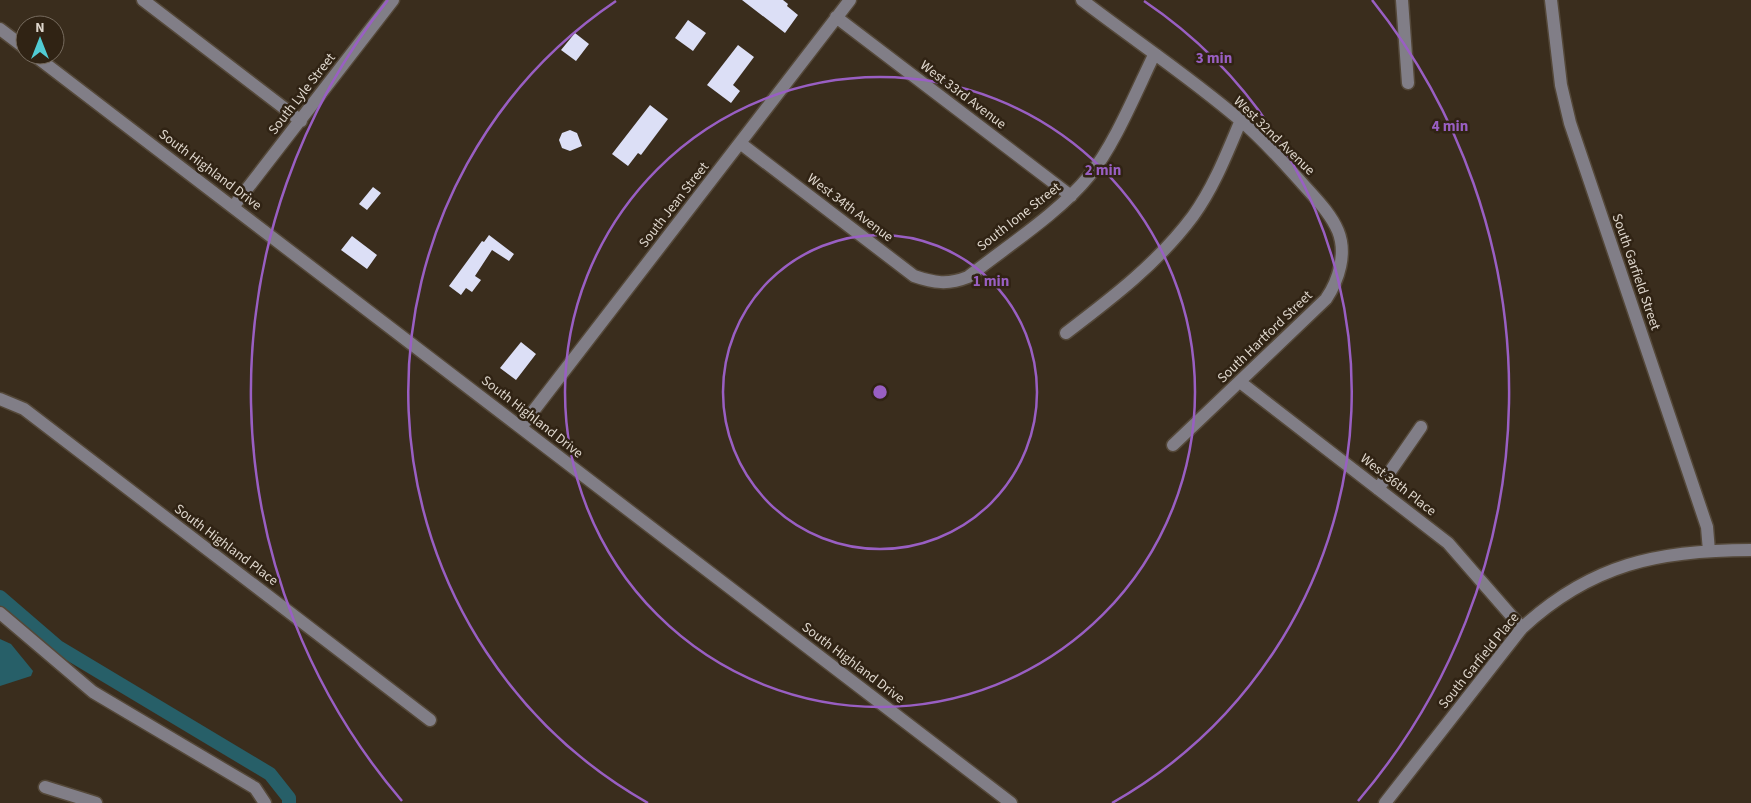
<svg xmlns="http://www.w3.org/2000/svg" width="1751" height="803" viewBox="0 0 1751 803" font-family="'Source Sans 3',sans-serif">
<rect width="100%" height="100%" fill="#3a2d1d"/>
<path fill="#275f68" d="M0 639 11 644 33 671 31 676 0 686Z"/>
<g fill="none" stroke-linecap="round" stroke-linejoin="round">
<path stroke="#275f68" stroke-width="14" d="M0 597 58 647 270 774 289 798V803"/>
</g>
<path fill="#dcdff6" d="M742 0H783L788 4 787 6 798 15 785 33Z
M688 20 706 33 693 51 675 38Z
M575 33 589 44 576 61 561 50Z
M738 45 754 57 733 85 740 91 731 103 707 85Z
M650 105 668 119 641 155 638 153 628 166 612 154Z
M570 130 577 133 582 146 570 151 562 148 559 140 562 133Z
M373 187 381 193 367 210 359 204Z
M489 235 514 254 509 261 492 250 475 276 481 280 472 292 466 288 461 295 449 286 482 241 484 242Z
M352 236 377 255 367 269 341 250Z
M521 342 536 354 516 380 500 368Z"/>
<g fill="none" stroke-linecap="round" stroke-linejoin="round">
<g stroke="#544839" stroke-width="15">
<path id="minor" d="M143 0 301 121
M1082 0C1134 40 1190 77 1240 120 1262 138 1282 161 1301 182 1314 197 1330 212 1338 231 1347 253 1339 280 1326 299L1173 445
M1402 0 1408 83
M1551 0 1561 85 1570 123 1707 527 1709 551
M836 17 1071 196
M0 29 25 48
M34 55 1011 803
M740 143 914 276C934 283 948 285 968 277 1006 247 1060 212 1089 176 1114 146 1136 92 1154 55
M233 207 393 0
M1066 333C1112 298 1158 263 1193 216 1214 187 1227 153 1241 120
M1240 382 1448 543 1522 628
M0 399 24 409 430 720
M521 427 850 0
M1378 489 1421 427
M0 613 93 692 255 788 265 803
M45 787 96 803
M1385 803 1522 628C1591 564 1659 550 1751 550"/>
</g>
<use href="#minor" stroke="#817e87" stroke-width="12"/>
</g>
<g fill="none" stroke="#995fc3" stroke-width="2.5">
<circle cx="880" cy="392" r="157"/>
<circle cx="880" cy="392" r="315"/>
<path d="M648 803A472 472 0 0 1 616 1M1144 1A472 472 0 0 1 1112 803"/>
<path d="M402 801A629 629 0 0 1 388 0M1372 0A629 629 0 0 1 1358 801"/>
</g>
<g text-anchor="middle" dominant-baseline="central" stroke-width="5" stroke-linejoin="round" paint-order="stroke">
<g font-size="14" fill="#ded6cc" stroke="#302314">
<text transform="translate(302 94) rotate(-52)">South Lyle Street</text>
<text transform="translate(963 95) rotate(37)">West 33rd Avenue</text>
<text transform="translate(1274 136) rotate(44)">West 32nd Avenue</text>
<text transform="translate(210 170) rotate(37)">South Highland Drive</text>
<text transform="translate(674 205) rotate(-52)">South Jean Street</text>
<text transform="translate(850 208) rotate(37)">West 34th Avenue</text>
<text transform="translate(1019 217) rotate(-38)">South Ione Street</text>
<text transform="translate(1636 272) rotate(71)">South Garfield Street</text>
<text transform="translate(1265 337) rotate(-44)">South Hartford Street</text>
<text transform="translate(532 417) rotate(38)">South Highland Drive</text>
<text transform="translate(1398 485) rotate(38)">West 36th Place</text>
<text transform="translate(226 545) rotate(37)">South Highland Place</text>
<text transform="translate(1479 661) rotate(-51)">South Garfield Place</text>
<text transform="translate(853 663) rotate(37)">South Highland Drive</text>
</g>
</g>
<circle cx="880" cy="392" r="8" fill="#995fc3" stroke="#302314" stroke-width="2.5"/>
<g font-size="15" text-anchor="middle" font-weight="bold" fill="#995fc3" stroke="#302314" stroke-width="5" stroke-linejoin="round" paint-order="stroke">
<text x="1214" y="63">3 min</text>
<text x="1450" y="131">4 min</text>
<text x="1103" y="175">2 min</text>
<text x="991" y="286">1 min</text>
</g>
<g transform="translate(40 40)"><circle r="24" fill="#302314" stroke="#766b5e"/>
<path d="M0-4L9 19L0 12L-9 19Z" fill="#51ccd4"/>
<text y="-8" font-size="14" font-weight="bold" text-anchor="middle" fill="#ded6cc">N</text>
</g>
</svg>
